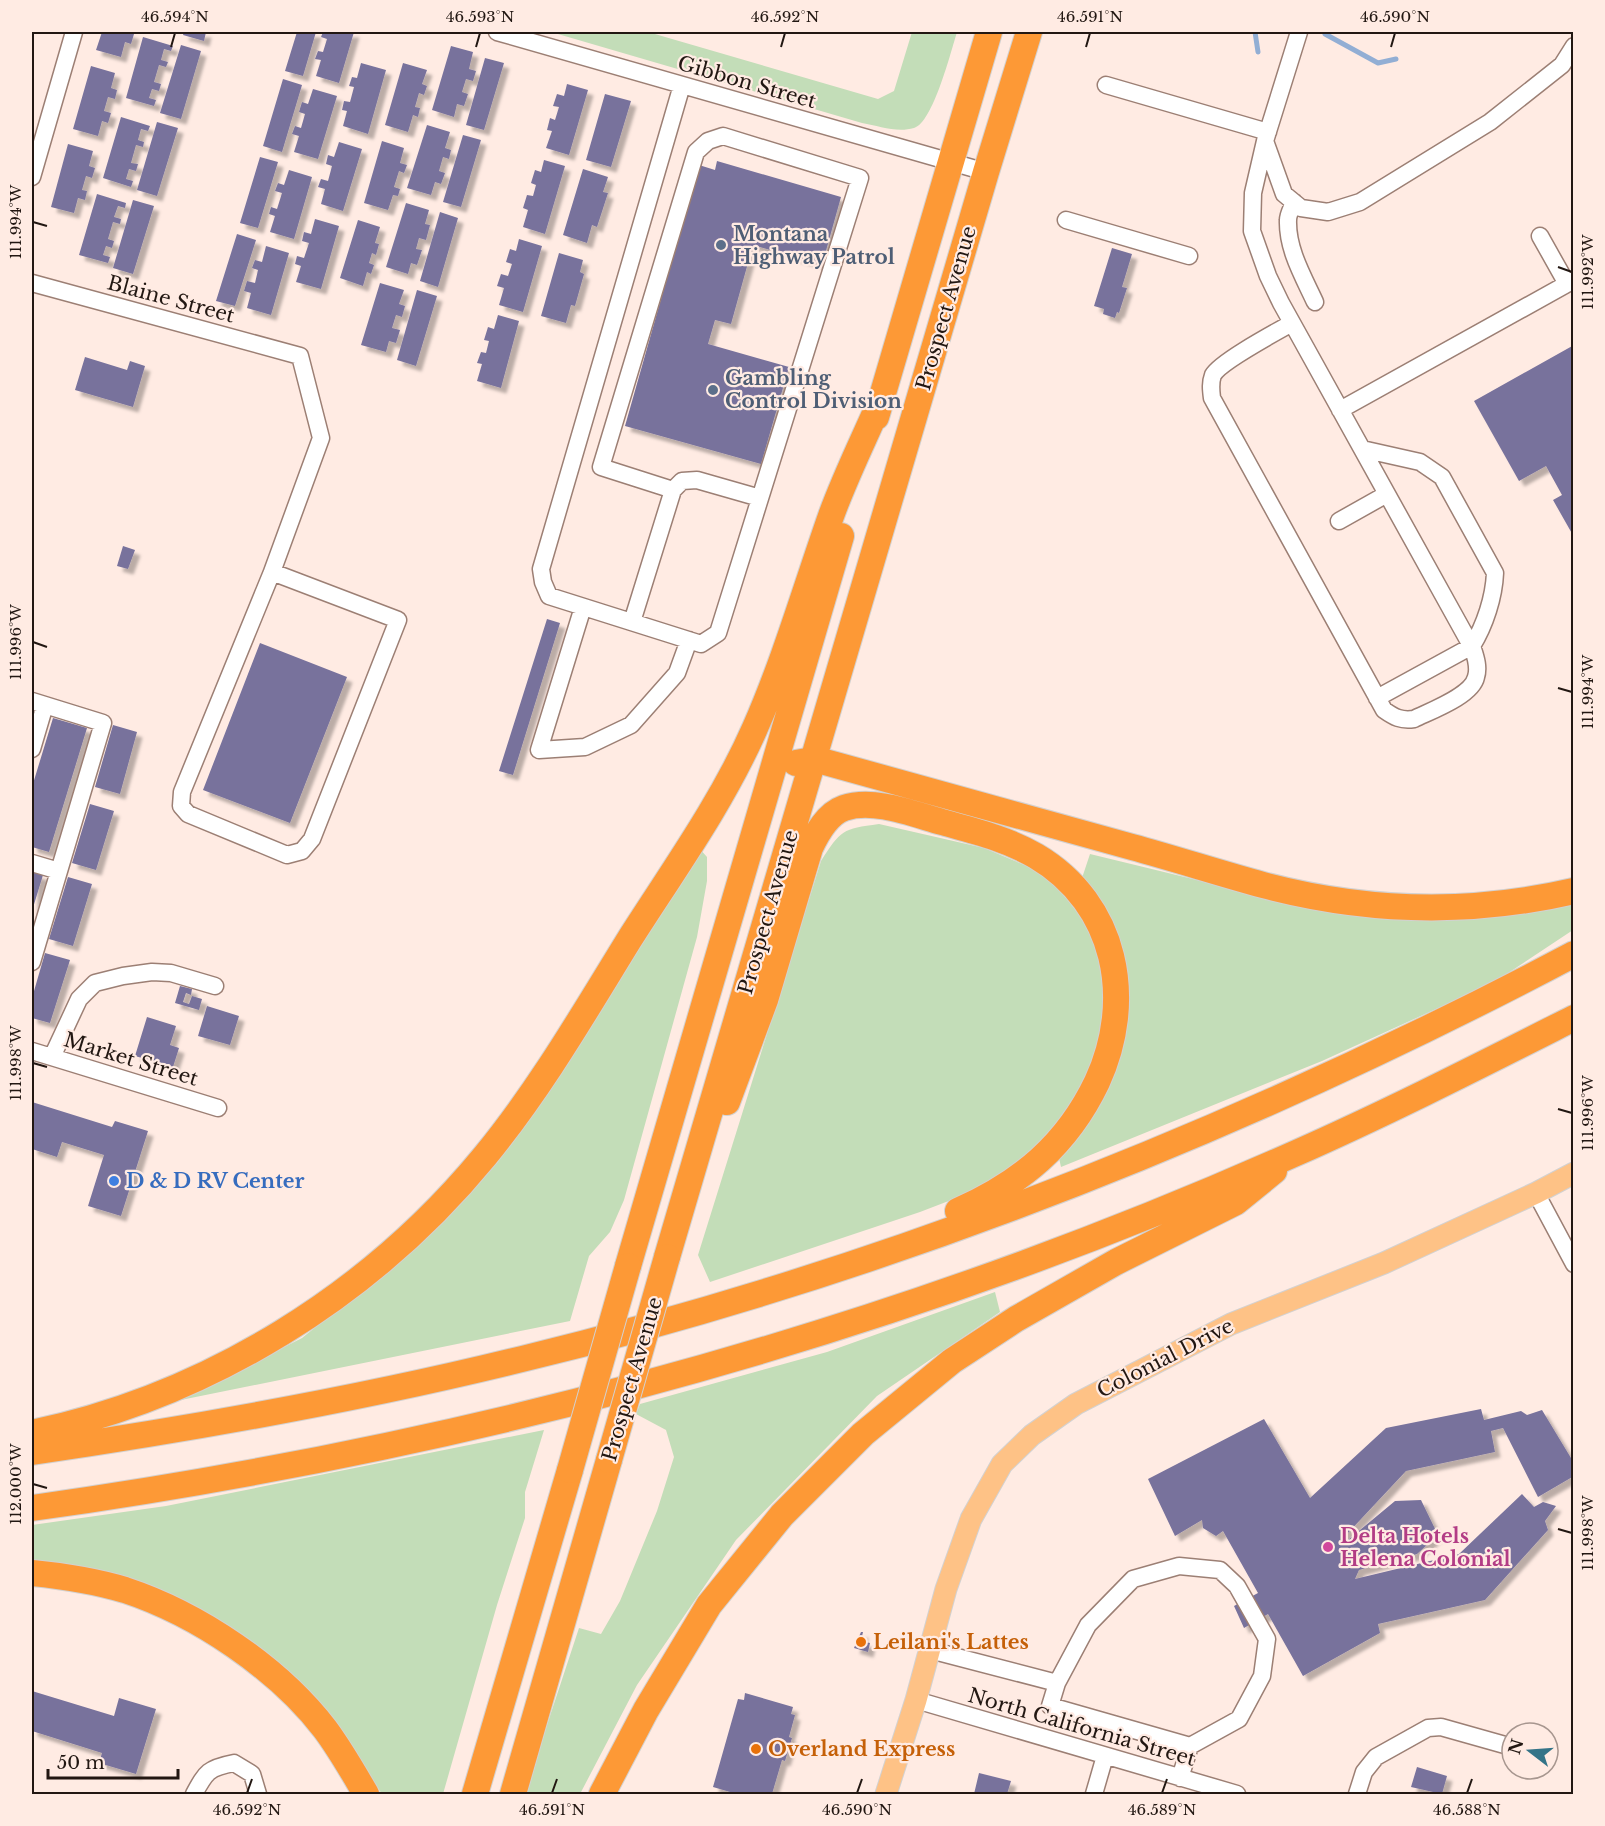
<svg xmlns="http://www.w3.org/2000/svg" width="1605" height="1826" viewBox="0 0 1605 1826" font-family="'Libre Baskerville',serif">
<defs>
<filter id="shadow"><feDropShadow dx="5.5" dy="5.5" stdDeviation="1.5" flood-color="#0004"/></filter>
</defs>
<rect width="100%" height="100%" fill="#ffebe3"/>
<path fill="#c3ddb8" d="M551 32H648L878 99 894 91 912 32H957C951 51 933 123 914 128 897 133 879 126 862 123Z
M879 824 984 848 1027 866 1053 882 1082 918 1104 958 1102 1037 1079 1091 1047 1139 985 1187 920 1212 710 1282 698 1255 821 861C841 830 842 829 879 824Z
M699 848 707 857V881L697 937 624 1200 610 1232 589 1256 570 1321 166 1403 214 1383 302 1338 384 1272 497 1163 559 1077Z
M1090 854 1320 910 1414 917 1573 904V930L1493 983 1322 1061 1061 1167 1059 1158 1067 1151 1088 1123 1121 1045 1081 881Z
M995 1292 1000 1312 877 1396 736 1540 637 1685 580 1794H527L546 1728 579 1628 601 1634 620 1601 657 1511 674 1457 666 1430 636 1414 640 1404 827 1352Z
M544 1430 525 1492V1518L497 1605 443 1794H382L315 1697 282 1667 231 1629 163 1591 100 1571 32 1561V1525L166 1506Z"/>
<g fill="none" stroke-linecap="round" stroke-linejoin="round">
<path stroke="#92aed4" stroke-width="5" d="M1255 32 1258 52
M1325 34 1378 63 1396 59"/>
</g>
<path fill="#78729c" filter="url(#shadow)" d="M102 32H128L134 34 131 44 125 42 121 57 96 50Z
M184 32H206L204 41 183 35Z
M297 32H316L303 76 285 71Z
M323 32H354L339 83 316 76 321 60 315 59 318 51 323 52 327 39 321 37Z
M143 37 173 46 171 51 164 49 161 60 168 62 166 67 159 65 154 82 161 84 159 91 152 89 149 98 156 100 154 106 126 98Z
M181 45 201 51 181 119 160 113Z
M451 46 473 52 469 69 476 71 473 81 466 79 462 92 468 94 464 106 457 104 454 117 432 110Z
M485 58 504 63 484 130 466 125Z
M361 63 386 70 368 134 343 126 347 111 342 110 344 101 350 102 354 87 349 86 352 77 357 78Z
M403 63 427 70 422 84 427 86 424 95 419 93 415 107 420 108 418 117 413 115 408 132 385 125Z
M91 66 115 73 111 88 117 90 115 99 108 97 104 111 111 113 108 123 102 121 98 136 73 129Z
M283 79 302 85 282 152 263 146Z
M567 84 588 90 569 155 546 148 552 131 547 130 550 118 555 120 559 107 553 106 557 94 564 96Z
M313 89 337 96 318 159 294 152 299 136 292 134 295 126 301 128 305 114 299 112 302 102 308 104Z
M605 94 631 101 611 167 586 160Z
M121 117 150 126 148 131 141 129 138 140 144 142 143 147 136 145 131 163 138 164 136 171 129 169 126 179 133 181 131 187 103 178Z
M157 122 178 128 157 196 137 190Z
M427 125 450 132 445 148 451 150 449 159 443 157 439 171 445 173 441 184 435 182 431 195 407 188Z
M463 135 481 140 461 207 443 202Z
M382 141 404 148 400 163 407 165 404 173 399 171 394 187 400 189 398 196 393 195 388 210 364 203Z
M339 142 362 149 343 211 321 204 325 189 318 187 321 179 328 181 332 166 326 164 328 155 334 157Z
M68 144 93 151 89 166 95 168 92 178 86 176 82 190 87 191 85 200 78 198 74 213 51 207Z
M260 157 278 162 258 228 240 223Z
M544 160 565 166 545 234 523 227 528 210 523 208 527 195 533 196 536 185 531 183 535 170 541 172Z
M717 161 841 197 822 265 753 245 731 324 715 320 708 344 789 367 761 464 625 426 699 165 715 170Z
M583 169 608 177 603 192 608 193 597 227 592 225 587 243 563 235Z
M289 170 312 177 294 239 270 232 275 216 269 214 271 207 277 209 282 193 275 191 278 183 284 185Z
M97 194 126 203 125 208 118 206 114 217 121 219 120 224 113 222 108 239 114 241 112 248 106 246 103 255 110 257 108 263 79 255Z
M133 200 154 206 133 274 113 268Z
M406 203 429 210 425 224 430 225 426 240 419 238 416 249 422 250 417 265 411 263 408 274 386 267Z
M440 212 458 218 438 287 420 281Z
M315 219 339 226 321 289 296 282 301 266 295 264 297 256 304 258 309 243 302 241 304 232 311 234Z
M358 220 380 227 375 243 379 244 376 255 372 253 369 263 374 265 371 274 367 272 363 286 340 278Z
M237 234 256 240 235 306 216 301Z
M519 239 542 246 523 312 499 305 504 288 497 286 501 274 508 276 512 264 506 262 510 249 516 251Z
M266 246 289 253 271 315 247 308 251 293 244 291 247 281 255 283 258 270 252 268 255 260 262 262Z
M1112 248 1132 254 1122 287 1127 288 1119 313 1117 312 1115 318 1103 314 1104 309 1094 306Z
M559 253 583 260 580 272 584 274 575 306 571 305 566 323 541 316Z
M380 283 404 290 399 304 405 306 402 317 396 315 392 328 400 330 396 343 389 341 386 352 361 345Z
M417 290 437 296 416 366 397 360Z
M498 315 519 321 501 388 477 381 482 364 477 363 481 352 486 353 489 341 484 340 488 327 494 329Z
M1574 345V537L1553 500 1562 495 1546 466 1519 481 1474 401Z
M85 357 127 370 130 361 145 366 133 407 75 390Z
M123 546 135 550 128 569 117 566Z
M547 619 560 623 513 775 499 771Z
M260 643 347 677 290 823 203 790Z
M53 718 87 728 49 852 32 847V787Z
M113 725 137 732 120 794 95 787Z
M90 804 114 811 96 870 72 863Z
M32 872 43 875 32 911Z
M68 877 92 884 73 946 49 939Z
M45 953 70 960 50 1023 32 1018V998Z
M180 986 192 989 191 995 186 993 183 1002 189 1004 192 996 202 999 199 1010 175 1003Z
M207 1006 239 1016 230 1045 198 1036Z
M147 1017 176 1026 170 1045 179 1048 173 1067 135 1056Z
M32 1102 112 1127 115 1121 148 1131 121 1216 88 1206 104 1155 62 1142 57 1157 32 1149Z
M1481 1409 1484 1420 1521 1411 1527 1415 1542 1410 1574 1463V1476L1538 1497 1503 1428 1491 1431 1495 1452 1406 1471 1347 1534 1348 1540 1395 1501 1421 1500 1438 1535 1417 1554 1359 1570 1355 1579 1459 1554 1522 1494 1534 1507 1543 1502 1556 1506 1545 1521 1548 1530 1485 1600 1378 1624 1380 1633 1303 1676 1268 1614 1244 1628 1234 1606 1258 1593 1223 1531 1216 1536 1203 1528 1202 1520 1175 1536 1148 1479 1264 1419 1310 1498 1386 1428Z
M861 1632H863L861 1641 870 1643 868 1652 854 1648Z
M32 1691 114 1716 119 1698 156 1709 136 1774 99 1763 102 1753 32 1731Z
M745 1693 793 1707 791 1714 795 1715 789 1737 792 1738 785 1761 782 1760 772 1794H737L713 1787 738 1699 744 1700Z
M1417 1767 1447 1776 1442 1794 1411 1787Z
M979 1773 1011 1781 1007 1794H974Z"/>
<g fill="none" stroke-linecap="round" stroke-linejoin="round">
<g stroke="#9c7f74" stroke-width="19">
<path id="minor" d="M497 32 986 172
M1106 85 1268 132
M1265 141 1284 194 1301 208 1328 212 1360 202 1490 122 1562 65 1574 46
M32 177 74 32
M1294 202C1292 208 1288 214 1288 220 1287 249 1303 276 1315 302
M1066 220 1189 256
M1540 236 1567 284
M32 283 300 356 321 438 272 572 398 620 312 839 302 851 287 855 188 814 181 806 182 792 272 572
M1292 323C1276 332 1220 362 1213 375 1210 383 1211 390 1212 398L1384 710C1394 717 1401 721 1414 719 1430 711 1472 696 1476 677 1479 668 1476 658 1473 649L1281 303 1268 276 1252 231 1253 193 1265 141 1299 32
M1340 410 1574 280
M1362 449 1420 462 1442 477 1495 573C1494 597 1485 625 1472 646L1377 698
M673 490 601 467 696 152 708 141 723 136 860 178 718 633 701 644 549 596 543 582 541 569 682 85
M1339 521 1387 494
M583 607 539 750 585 747 631 725 677 673 689 640
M632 622 673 490 682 481 697 480 760 498
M32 701 103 723 32 962
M32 749 45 705
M32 863 59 871
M32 1051 218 1108
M52 1057 79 999 95 983 123 976 152 972 171 973 215 986
M1536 1193 1574 1264
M930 1650 1057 1683 1088 1625 1133 1579 1179 1566 1220 1570 1237 1586 1267 1639 1262 1676 1239 1719 1190 1746 1180 1778
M1057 1683 1050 1706 1190 1746
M916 1700 1237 1794
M194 1794C206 1772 208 1768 234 1763L252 1774 258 1794
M1094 1794 1105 1756
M1357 1794 1364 1772 1376 1757 1428 1728 1441 1727 1512 1747"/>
</g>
<g stroke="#d3d1d0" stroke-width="23">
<path id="major" d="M886 1794 916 1700 946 1589 971 1519 1002 1464 1032 1435 1076 1404 1231 1324 1384 1263 1536 1193 1574 1173"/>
</g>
<g stroke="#d3d1d0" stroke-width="28">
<path id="highway" d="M876 417 989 32
M796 763 812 760 825 762C927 790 1029 819 1132 847 1176 859 1219 873 1263 885 1365 912 1470 915 1574 891
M727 1102 765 1000 810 848C817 833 827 814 844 808 874 798 913 814 942 822 974 831 1007 839 1036 856 1117 904 1135 1000 1097 1082 1067 1145 1021 1183 958 1211
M667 1257 986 172 1029 32
M628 1266 841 536
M32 1433C208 1396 371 1295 485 1156 540 1089 584 1013 629 940 673 871 722 803 755 728 785 660 806 587 831 516 845 477 864 439 881 400
M32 1452C196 1428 360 1399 522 1359 888 1270 1241 1130 1574 954
M32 1508C466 1447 893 1333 1294 1154 1389 1112 1481 1065 1574 1018
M32 1573C63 1576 95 1581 125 1590 198 1614 278 1668 325 1729 340 1749 353 1772 366 1794
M475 1794 570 1470
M513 1794 609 1460
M602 1794 646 1710 709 1605 782 1515 863 1434 952 1361 1016 1319 1116 1262 1236 1202 1274 1171"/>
</g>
<use href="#minor" stroke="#fff" stroke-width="16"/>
<use href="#major" stroke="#fec286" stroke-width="21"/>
<use href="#highway" stroke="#fd9936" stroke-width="26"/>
<g stroke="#d3d1d0" stroke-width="28" stroke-linecap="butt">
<path id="highway-bridge" d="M609 1460 667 1257
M570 1470 628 1266"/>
</g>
<use href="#highway-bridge" stroke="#fd9936" stroke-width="26"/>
</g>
<path fill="none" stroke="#221712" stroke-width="2" d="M171 47 175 33M476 47 480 33M781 47 785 33M1086 47 1090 33M1391 47 1395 33M33 222 47 226M1558 267 1572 272M33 642 47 647M1558 688 1572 692M33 1063 47 1067M1558 1109 1572 1113M33 1484 47 1488M1558 1529 1572 1533M247 1793 252 1779M552 1793 557 1779M857 1793 862 1779M1162 1793 1167 1779M1467 1793 1472 1779"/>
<g fill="#5c6f8a" stroke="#ffebe3" stroke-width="2">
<circle cx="721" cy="245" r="6"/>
<circle cx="713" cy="390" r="6"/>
</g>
<circle fill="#3f7fe0" stroke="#ffebe3" stroke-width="2" cx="114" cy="1181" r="6"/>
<circle fill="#d1479c" stroke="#ffebe3" stroke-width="2" cx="1328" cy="1547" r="6"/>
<g fill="#e8710a" stroke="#ffebe3" stroke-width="2">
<circle cx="861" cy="1642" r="6"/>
<circle cx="756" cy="1749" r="6"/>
</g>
<g text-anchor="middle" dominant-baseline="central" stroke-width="4.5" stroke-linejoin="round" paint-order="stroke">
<g font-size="20" fill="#221712" stroke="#ffebe3">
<text transform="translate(747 82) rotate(16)">Gibbon Street</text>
<text transform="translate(171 299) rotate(15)">Blaine Street</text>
<text transform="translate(946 308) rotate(-74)">Prospect Avenue</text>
<text transform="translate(768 912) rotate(-74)">Prospect Avenue</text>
<text transform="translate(131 1059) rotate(17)">Market Street</text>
<text transform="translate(1165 1358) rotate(-27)">Colonial Drive</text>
<text transform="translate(632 1379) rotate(-74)">Prospect Avenue</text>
<text transform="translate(1082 1727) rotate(16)">North California Street</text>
</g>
<g font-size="20" font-weight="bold" fill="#4e5e75" stroke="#ffebe3" text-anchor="start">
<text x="733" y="234">Montana<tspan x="733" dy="23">Highway Patrol</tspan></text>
<text x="725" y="378">Gambling<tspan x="725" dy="23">Control Division</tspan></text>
</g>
<g font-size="20" font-weight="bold" fill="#366cbe" stroke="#ffebe3" text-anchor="start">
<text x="126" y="1181">D &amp; D RV Center</text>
</g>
<g font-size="20" font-weight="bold" fill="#b23c85" stroke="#ffebe3" text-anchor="start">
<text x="1340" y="1536">Delta Hotels<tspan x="1340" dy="23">Helena Colonial</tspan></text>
</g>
<g font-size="20" font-weight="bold" fill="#c56008" stroke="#ffebe3" text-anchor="start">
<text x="873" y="1642">Leilani's Lattes</text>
<text x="768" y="1749">Overland Express</text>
</g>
</g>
<rect width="1605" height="1826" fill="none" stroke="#ffebe3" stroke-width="66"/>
<g transform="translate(1530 1751) rotate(287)"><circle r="28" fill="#ffebe3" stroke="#a7968f" stroke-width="1.5"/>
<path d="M0-4.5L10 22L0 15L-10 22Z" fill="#347488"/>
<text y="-9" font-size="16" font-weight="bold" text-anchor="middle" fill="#221712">N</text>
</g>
<path d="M48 1769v9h130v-9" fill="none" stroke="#221712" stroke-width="3"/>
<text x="57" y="1769" font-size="18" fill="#221712" stroke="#ffebe3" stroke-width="4.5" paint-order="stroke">50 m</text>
<rect x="33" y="33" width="1539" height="1760" fill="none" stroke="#221712" stroke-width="2"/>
<g font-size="15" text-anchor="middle" fill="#221712">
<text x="175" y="22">46.594°N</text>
<text x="480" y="22">46.593°N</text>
<text x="785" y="22">46.592°N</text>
<text x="1090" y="22">46.591°N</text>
<text x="1395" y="22">46.590°N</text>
<text transform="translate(16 222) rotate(-90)" y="5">111.994°W</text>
<text transform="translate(1588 272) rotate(-90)" y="5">111.992°W</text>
<text transform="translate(16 642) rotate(-90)" y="5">111.996°W</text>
<text transform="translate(1588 692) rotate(-90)" y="5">111.994°W</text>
<text transform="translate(16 1063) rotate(-90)" y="5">111.998°W</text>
<text transform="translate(1588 1113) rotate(-90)" y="5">111.996°W</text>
<text transform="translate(16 1484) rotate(-90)" y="5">112.000°W</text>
<text transform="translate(1588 1533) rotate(-90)" y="5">111.998°W</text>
<text x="247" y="1815">46.592°N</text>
<text x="552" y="1815">46.591°N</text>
<text x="857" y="1815">46.590°N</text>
<text x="1162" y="1815">46.589°N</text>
<text x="1467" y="1815">46.588°N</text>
</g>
</svg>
